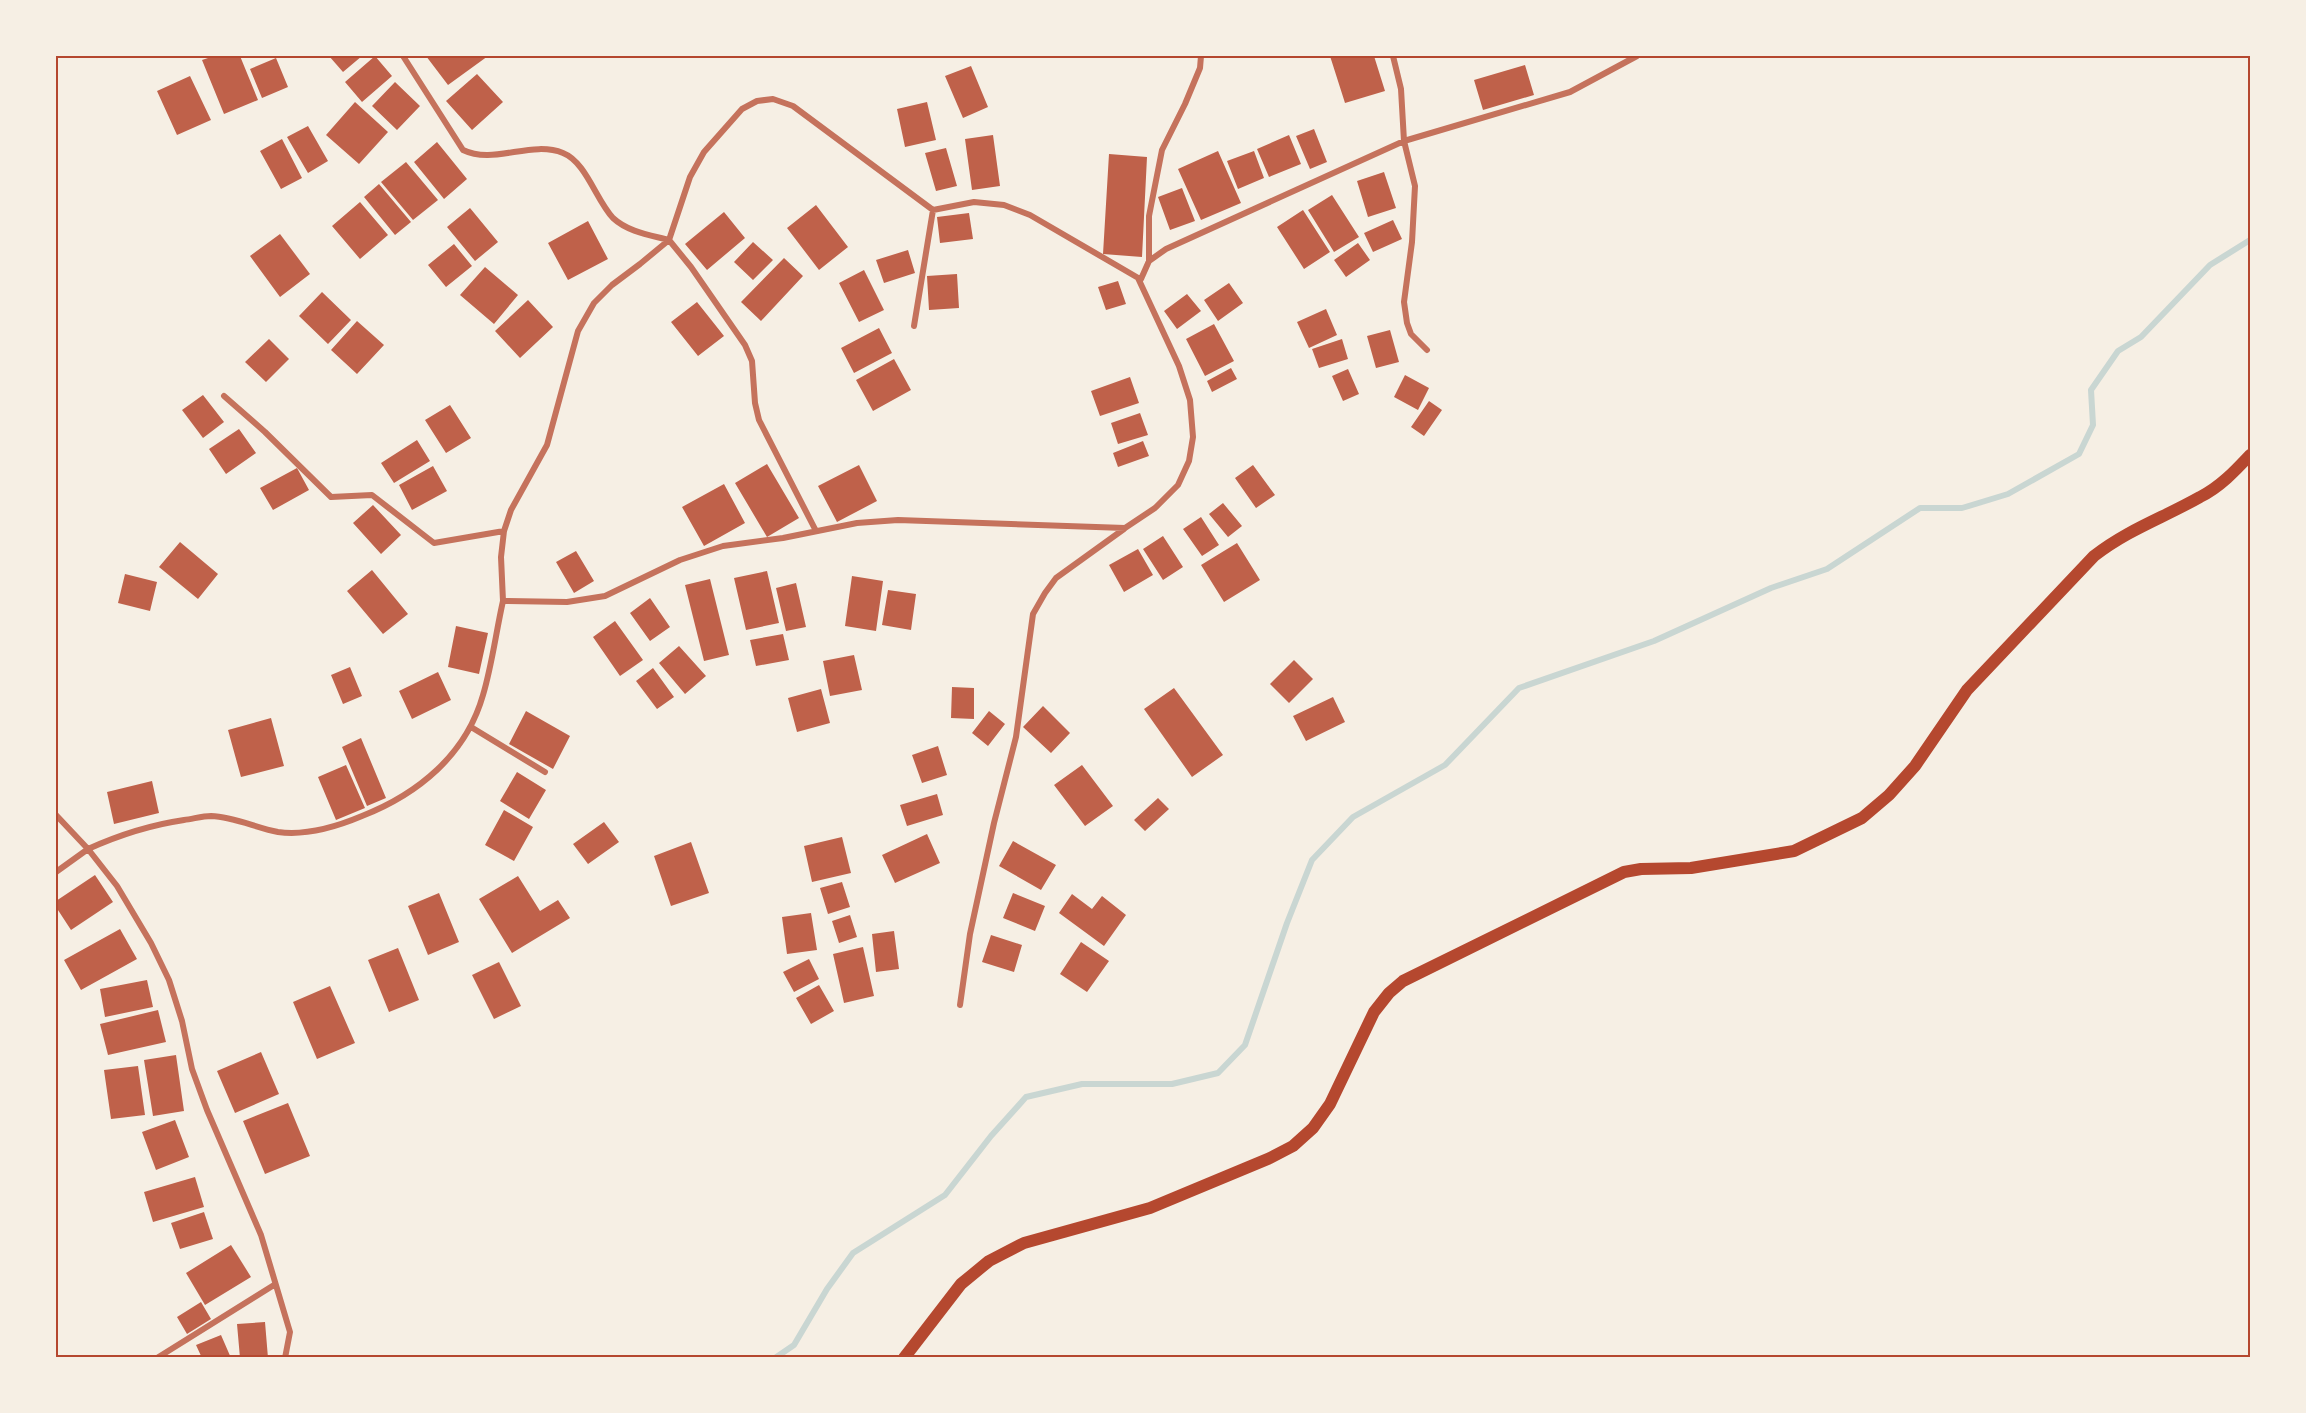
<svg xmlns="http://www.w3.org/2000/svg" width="2306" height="1413" viewBox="0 0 2306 1413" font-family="Arial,sans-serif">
<rect width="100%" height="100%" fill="#f6efe4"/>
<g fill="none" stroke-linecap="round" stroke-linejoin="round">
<path stroke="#c9d6d2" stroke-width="6" d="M775 1358 794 1345 827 1289 853 1253 945 1195 991 1136 1026 1097 1082 1084H1172L1218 1073 1245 1045 1287 923 1312 860 1353 817 1445 765 1519 688 1654 641 1771 588 1827 569 1920 508H1962L2008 494 2079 454 2093 425 2091 390 2118 351 2141 337 2210 265 2250 240"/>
</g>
<path fill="#bf614a" d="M214 56H240L258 100 224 114 202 60Z
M329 56H362L343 72Z
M375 56 392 76 362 102 345 82Z
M426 56H488L448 85Z
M1330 56H1374L1385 91 1345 103Z
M276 58 288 87 262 98 250 69Z
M1525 65 1534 95 1483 110 1474 80Z
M971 66 988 107 963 118 945 76Z
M477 74 503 102 472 130 446 101Z
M190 76 211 120 177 135 157 91Z
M395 82 420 106 397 130 372 106Z
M355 102 388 132 359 164 326 135Z
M927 102 936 140 905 147 897 109Z
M308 126 328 161 308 173 287 137Z
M1314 129 1327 162 1310 169 1296 136Z
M993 135 1000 186 972 190 965 139Z
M1289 135 1301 164 1269 177 1257 149Z
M282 139 302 178 281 189 260 151Z
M437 142 467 179 444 199 414 162Z
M946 148 957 186 936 191 925 153Z
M1218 151 1241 203 1201 220 1178 169Z
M1254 151 1264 178 1238 189 1227 161Z
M1109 154 1147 157 1142 257 1103 254Z
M406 162 438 200 413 220 381 182Z
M1384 172 1396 208 1368 217 1357 181Z
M379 184 411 222 395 235 364 197Z
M1182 188 1195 221 1170 230 1158 197Z
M1332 195 1359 237 1334 252 1308 210Z
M360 202 388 235 360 259 332 226Z
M816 205 848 247 819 270 787 228Z
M470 208 498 242 475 261 447 227Z
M1303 210 1330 252 1304 269 1277 227Z
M724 212 745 238 707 270 685 244Z
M969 213 973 239 940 243 937 217Z
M1393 220 1402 239 1373 252 1364 233Z
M588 221 608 259 568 280 548 243Z
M280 234 310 274 280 297 250 256Z
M753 242 773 260 753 280 734 262Z
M1358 243 1370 260 1346 277 1334 260Z
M454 244 472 266 446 287 428 265Z
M908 250 915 273 884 283 876 260Z
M784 258 803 276 761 321 741 302Z
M485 267 518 295 494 324 460 295Z
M864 270 884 310 859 322 839 283Z
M957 274 959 308 929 310 927 276Z
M1118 281 1126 304 1106 310 1098 287Z
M1229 283 1243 303 1218 321 1204 300Z
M322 292 351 320 328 344 299 316Z
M1187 294 1201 311 1177 329 1164 311Z
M528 300 553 327 520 358 495 331Z
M697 302 724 336 698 356 671 322Z
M1326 309 1337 335 1309 348 1297 322Z
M357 321 384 345 357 374 331 350Z
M1214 324 1234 361 1205 376 1186 339Z
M879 328 892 353 854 373 841 348Z
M1390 330 1399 362 1376 368 1367 336Z
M269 339 289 359 266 382 245 362Z
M1342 339 1348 359 1319 368 1312 349Z
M894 359 911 390 873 411 856 380Z
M1231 368 1237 379 1212 392 1207 381Z
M1348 369 1359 394 1343 401 1332 376Z
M1405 375 1429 388 1418 410 1394 397Z
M1130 377 1139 403 1100 416 1091 391Z
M203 395 224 422 203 438 182 410Z
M1429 401 1442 410 1424 436 1411 427Z
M450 405 471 438 446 453 425 420Z
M1140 413 1148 435 1118 444 1111 423Z
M239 429 256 453 226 474 209 449Z
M417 440 430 461 394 483 381 463Z
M1143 441 1149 456 1118 467 1113 453Z
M767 464 799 518 767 537 735 483Z
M859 465 877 501 837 522 818 486Z
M1253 465 1275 495 1256 508 1235 478Z
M433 466 447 491 412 510 399 485Z
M297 468 309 490 273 510 260 488Z
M724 484 745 523 704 546 682 507Z
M1223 503 1242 526 1228 537 1209 514Z
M373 505 401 535 381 554 353 523Z
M1201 517 1219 545 1202 556 1183 529Z
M1163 536 1183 567 1163 580 1143 549Z
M180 542 218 574 198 599 159 567Z
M1237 543 1260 580 1224 602 1201 565Z
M1138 549 1153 575 1124 592 1109 565Z
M576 551 594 581 574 593 556 562Z
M372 570 408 614 383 634 347 591Z
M767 571 779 623 746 630 734 578Z
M125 574 157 582 150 611 118 603Z
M852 576 883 581 876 631 845 626Z
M710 579 729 655 704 661 685 585Z
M796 583 806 627 786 631 776 588Z
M888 590 916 594 911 630 882 625Z
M650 598 670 627 650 641 630 613Z
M615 621 643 660 620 676 593 637Z
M456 626 488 633 479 674 448 667Z
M783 634 789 660 756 666 750 640Z
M679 646 706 676 685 694 659 663Z
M854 655 862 690 830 696 823 661Z
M1294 660 1313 679 1289 703 1270 684Z
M350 667 362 696 343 704 331 675Z
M653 668 674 697 657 709 636 681Z
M438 672 451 700 412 719 399 691Z
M952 687 974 688V719L951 718Z
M1174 688 1223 755 1192 777 1144 709Z
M821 689 830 723 797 732 788 698Z
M1333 697 1345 722 1306 741 1293 716Z
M1043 706 1070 733 1051 753 1023 727Z
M526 711 570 736 553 769 509 744Z
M989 711 1005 724 988 746 972 733Z
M271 718 284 766 241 777 228 730Z
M361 738 386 798 367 806 342 747Z
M938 746 947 775 922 783 912 755Z
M346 765 365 808 336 820 318 777Z
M1082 765 1113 806 1085 826 1054 785Z
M517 772 546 790 529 819 500 801Z
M152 781 159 813 114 824 107 792Z
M937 794 943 815 907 826 900 805Z
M1158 798 1169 809 1145 831 1134 820Z
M504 810 533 827 514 861 485 845Z
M604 822 619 842 588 864 573 844Z
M927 834 940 863 895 883 882 855Z
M842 837 851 873 812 882 804 846Z
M1013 841 1056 865 1041 890 999 866Z
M691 842 709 893 671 906 654 856Z
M95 875 113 902 71 930 56 907V901Z
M518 876 540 911 558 900 570 918 512 953 479 899Z
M842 882 850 907 828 914 820 888Z
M439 893 459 942 428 955 408 906Z
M1013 893 1045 906 1035 931 1003 918Z
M1072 894 1092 909 1102 896 1126 915 1104 946 1059 913Z
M811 913 817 950 787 954 782 917Z
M850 915 857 937 839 943 832 921Z
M120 929 137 959 81 990 64 960Z
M894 931 899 969 876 972 872 934Z
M991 935 1022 945 1014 972 982 962Z
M1081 942 1109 961 1087 992 1060 974Z
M863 947 874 996 844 1003 833 954Z
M398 948 419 1000 389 1012 368 960Z
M809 959 819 979 794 992 783 972Z
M499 962 521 1006 494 1019 472 975Z
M147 980 153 1007 105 1017 100 989Z
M819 985 834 1011 811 1024 796 998Z
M330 986 355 1043 317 1059 293 1002Z
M158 1010 166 1042 108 1055 100 1024Z
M261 1052 279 1094 235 1113 217 1071Z
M176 1055 184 1111 153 1116 144 1060Z
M138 1066 145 1115 111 1119 104 1070Z
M288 1103 310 1156 265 1174 243 1121Z
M175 1120 189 1157 156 1170 142 1132Z
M195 1177 204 1207 153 1222 144 1192Z
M204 1212 213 1239 180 1249 171 1223Z
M231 1245 251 1277 205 1305 186 1273Z
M201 1302 211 1319 187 1334 177 1317Z
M265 1322 268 1358H240L237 1324Z
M221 1335 231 1358H202L196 1345Z"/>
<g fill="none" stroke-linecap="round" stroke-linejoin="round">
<path stroke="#c5725c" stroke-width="6" d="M403 56 463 150C494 165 531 140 563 153 586 162 596 200 613 218 628 232 650 235 669 240
M1393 56 1401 89 1404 141 1415 186 1412 242 1404 302 1407 323 1411 334 1427 350
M1149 261V216L1162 150 1185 104 1200 68 1201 56
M914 326 933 210
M224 396 265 432 331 497 372 495 434 543 504 531
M816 531 759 420 755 403 752 361 745 345 691 267 669 240 690 177 704 152 742 109 757 101 773 99 793 106 933 210 974 202 1004 205 1030 215 1140 279
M503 601 501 557 504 531 511 510 547 445 578 331 594 303 612 285 640 264 669 240
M471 727 545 772
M56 815 88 849 56 872
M960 1005 970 934 994 823 1016 737 1033 614 1045 593 1056 578 1124 529
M157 1358 274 1285
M285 1358 290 1332 261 1235 207 1110 192 1069 182 1021 169 980 151 943 117 886 88 849C119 835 150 825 184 820 193 819 202 816 211 816 235 817 256 828 278 832 307 836 336 827 362 816 418 794 466 755 483 695 492 665 496 632 503 601L567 602 605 596 680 560 723 546 783 538 857 523 898 520 1125 528 1155 508 1178 485 1189 461 1193 437 1190 400 1179 366 1138 278 1141 279 1149 261 1166 249 1404 141 1570 92 1637 56"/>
<path stroke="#b5482f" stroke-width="12" d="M904 1358 961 1284 989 1261 1024 1243 1150 1208 1270 1158 1293 1146 1313 1128 1330 1104 1374 1012 1389 993 1403 981 1624 872 1641 869 1691 868 1794 851 1862 818 1889 795 1915 766 1967 690 2094 556C2129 529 2163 518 2200 497 2220 487 2235 471 2250 455"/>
</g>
<rect width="2306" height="1413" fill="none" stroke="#f6efe4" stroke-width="114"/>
<rect x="57" y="57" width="2192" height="1299" fill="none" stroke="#b5482f" stroke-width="2"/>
</svg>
